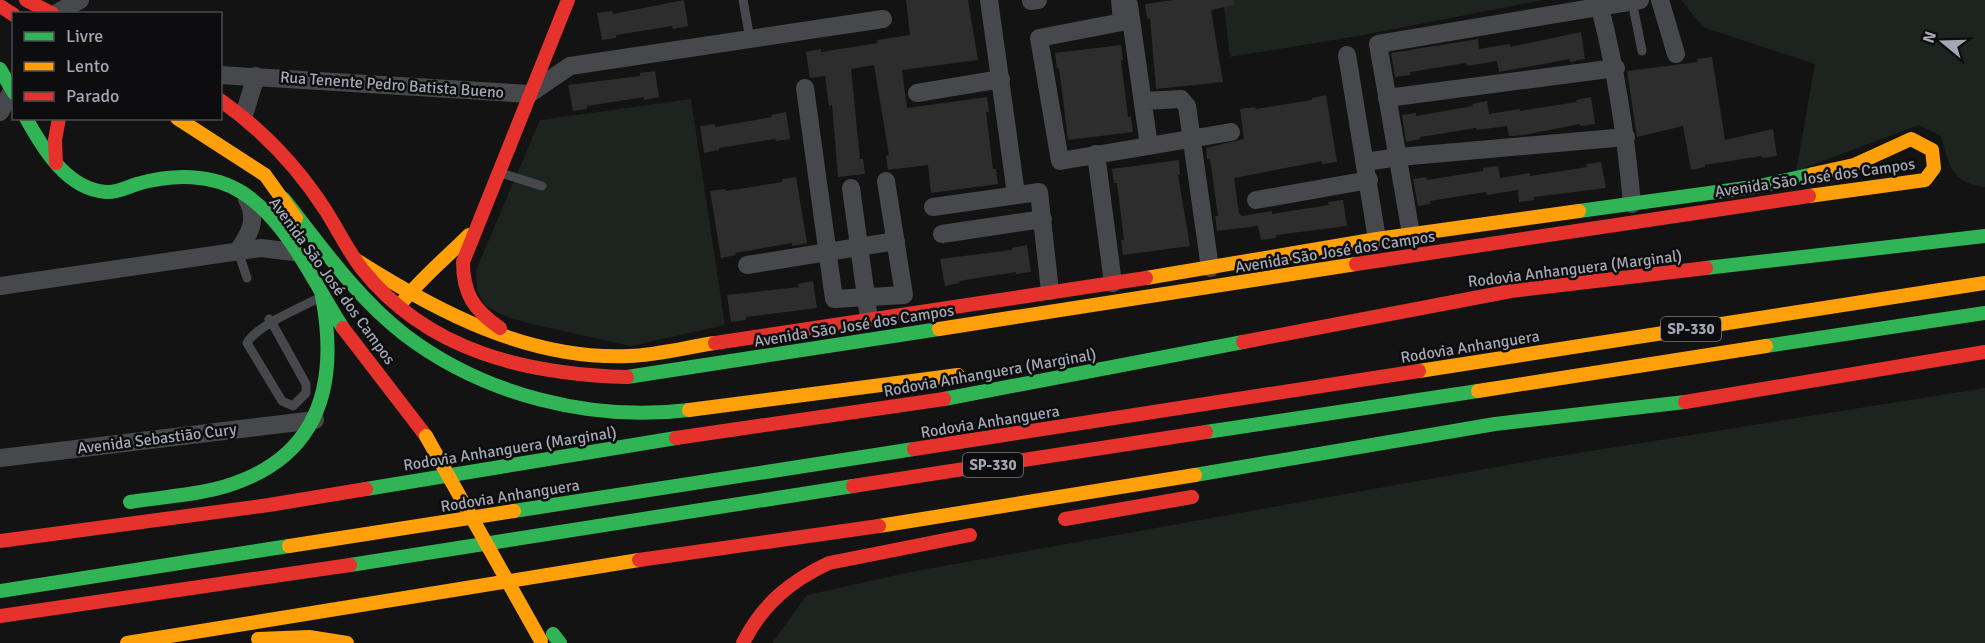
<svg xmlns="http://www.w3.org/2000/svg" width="1985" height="643" viewBox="0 0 1985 643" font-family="Signika,sans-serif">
<rect width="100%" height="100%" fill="#131313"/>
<path fill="#1d231e" d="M1223 0H1543L1358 36 1230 57Z
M1681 0H1985V187C1951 183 1949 165 1941 136L1919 125 1796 171 1815 64 1703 27Z
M691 99 725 325 631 346 532 324 507 317 486 306 477 291 476 270 540 120Z
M1985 388V643H772L807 595 910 572 1541 459Z"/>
<path fill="#2d2d2e" d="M684 0 688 26 673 29 672 26 616 35V38L602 40 597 13 612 11 613 14Z
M906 0H968L978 60 902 70 907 108 987 97 989 112H986L993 169H996L998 184 931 193 928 165 888 170 886 156 889 155 874 65 851 69 860 159H863L865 174 838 177 832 105 829 106 825 76 810 78 806 52 821 49V52L878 43 877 40 910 35Z
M1173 0H1234V5L1211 10 1223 82 1156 89 1150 18 1147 19 1145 4Z
M1581 32 1585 59 1570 62V59L1499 72 1497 61 1467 66 1466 63 1410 72V75L1395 77 1391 53 1478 39 1479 49 1510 44V47Z
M1121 45 1123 60H1121L1128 117H1131L1133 132 1068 140 1059 68 1057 69 1055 53Z
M1712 57 1725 140 1773 129 1777 156 1762 158 1761 156 1705 165V167L1691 170 1683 126 1637 137 1627 71 1698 62 1697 59Z
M655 71 659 97 644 100V97L587 106V109L573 111 568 85 640 76V73Z
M1326 95 1337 162 1322 164V161L1234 178 1239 213 1242 216 1272 211V214L1329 205 1328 202 1343 200 1347 226 1276 235V238L1261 240 1258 226 1217 231 1215 216H1218L1210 159H1207L1206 148 1244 139 1240 109 1255 107 1256 109 1312 100V98Z
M1591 97 1595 124 1580 126V124L1524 135 1509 136 1507 126 1477 130 1476 128 1420 137V139L1406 142 1402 115 1416 113V116L1473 106 1472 104 1487 101 1489 114 1520 109V111L1577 102 1576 100Z
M786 112 790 139 776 141 775 139 719 148V150L704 153 700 126 715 124V127L772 117 771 115Z
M1179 160 1180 175H1178L1190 246 1123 255 1121 240H1124L1117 183H1114L1112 169Z
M1601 162 1606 188 1534 197V200L1519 202 1518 190 1487 195 1486 192 1430 201 1431 204 1418 206 1413 179 1426 177 1427 180 1483 171V168L1498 166 1500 178 1530 173V176L1587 167 1586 164Z
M796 177 807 243 792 246V243L735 253 736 255 721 258 710 191 725 189 726 191 782 182V179Z
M1027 245 1031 272 1016 274V272L959 281 960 283 945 286 940 259 1012 250V248Z
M813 281 817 308 746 317V320L731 322 727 295 799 287 798 284Z"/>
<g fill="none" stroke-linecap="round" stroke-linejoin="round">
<path stroke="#47484b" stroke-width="9" d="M743 0 750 39
M1632 1 1642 51
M501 173 542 186
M238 251 247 278
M269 319 272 323 306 384V393L293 406 282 401 247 343C256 326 299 308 317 299"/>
<path stroke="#47484b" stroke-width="18" d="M989 0 1016 194
M1120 0 1122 22 1039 38 1060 161 1231 132
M1660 0 1676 54
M1031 1 1038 0
M1129 5 1149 146
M1600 8C1617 73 1626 137 1632 204
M55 14 80 0
M1347 55 1377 239
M220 75 529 94 570 66 883 19
M805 88 834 299 904 295 886 181
M917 93 1001 79
M1387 98 1616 68
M1143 101 1181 99 1187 106 1210 268
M0 112 12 91
M244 115 256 76
M1096 154 1113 283
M1365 162 1399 157 1626 137
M851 188 868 311
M1256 200 1369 180
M933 207 1039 192 1050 291
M942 234 1043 219
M1411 234 1378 44 1640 0
M238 251C250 233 258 220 247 199
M747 265 896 241
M0 286 261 248 294 252
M0 458 315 420"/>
<path stroke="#30b455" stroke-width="14" d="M0 69 14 93
M26 118C43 149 67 189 106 192 117 193 127 187 137 184 172 174 212 173 243 193 289 223 314 284 343 328
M284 199C321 246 357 298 405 335 484 395 591 422 689 410
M1579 211 1760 186 1813 174
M1706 268 1985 236
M1766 346 1985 313
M627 377 939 329
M944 399 1243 342
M1206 432 1478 391
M1195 475 1495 424 1685 402
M366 489 676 438
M130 502C167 496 208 495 243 480 325 447 337 374 322 296
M514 511 914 449
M350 565 853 486
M0 591 289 546
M553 634 560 643"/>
<path stroke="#ff9f0a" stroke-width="14" d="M177 118 265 175 296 218
M1809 196 1925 180 1934 168 1932 150 1911 139 1854 165 1813 174
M356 260C438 312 528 360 629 356 657 355 687 347 715 343
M1146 278 1377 239 1579 211
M400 305C420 279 446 258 469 235
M939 329 1356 264
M1419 371 1985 283
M1478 391 1766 346
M689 410 958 375
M879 526 1195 475
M289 546 514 511
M258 639 309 637 347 643
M127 643 639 560"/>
<path stroke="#e5322d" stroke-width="14" d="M26 0 53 14
M0 6 14 15
M220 100C264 131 297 166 326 211 338 230 348 251 362 269 428 352 527 374 627 377
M56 163 55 140 59 118
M1356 264 1809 196
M343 328 426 436
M500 328C474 310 463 294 463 262L568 0
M1243 342 1511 291 1706 268
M715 343 1146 278
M1685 402 1985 352
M676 438 944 399
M914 449 1419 371
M853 486 1206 432
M1065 519 1192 497
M0 541 269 505 366 489
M639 560 879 526
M0 616 350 565
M743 643C762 605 790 581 829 563L970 535"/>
<path stroke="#ff9f0a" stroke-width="14" d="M426 436 541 641"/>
</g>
<g text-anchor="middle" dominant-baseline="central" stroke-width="5" stroke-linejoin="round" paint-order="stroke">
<g fill="#0d0d0f" stroke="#777a82" stroke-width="1.5">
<rect x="1661" y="317" width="60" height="24" rx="4.5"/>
<rect x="963" y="453" width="60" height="24" rx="4.5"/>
</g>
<g font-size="15" font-weight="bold" fill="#a4a8b3">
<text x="1691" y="329">SP-330</text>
<text x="993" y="465">SP-330</text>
</g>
<g font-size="16" fill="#a4a8b3" stroke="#0d0d0f">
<text transform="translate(392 85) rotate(4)">Rua Tenente Pedro Batista Bueno</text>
<text transform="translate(1815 178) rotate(-8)">Avenida São José dos Campos</text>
<text transform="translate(1335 252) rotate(-9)">Avenida São José dos Campos</text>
<text transform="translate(1575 269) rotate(-7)">Rodovia Anhanguera (Marginal)</text>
<text transform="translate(332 281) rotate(54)">Avenida São José dos Campos</text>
<text transform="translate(854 326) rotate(-9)">Avenida São José dos Campos</text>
<text transform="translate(1470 347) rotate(-9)">Rodovia Anhanguera</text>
<text transform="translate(990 373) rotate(-10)">Rodovia Anhanguera (Marginal)</text>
<text transform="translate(990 422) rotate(-9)">Rodovia Anhanguera</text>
<text transform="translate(157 439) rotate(-7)">Avenida Sebastião Cury</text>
<text transform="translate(510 449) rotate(-9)">Rodovia Anhanguera (Marginal)</text>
<text transform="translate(510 496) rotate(-9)">Rodovia Anhanguera</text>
</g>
</g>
<rect x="12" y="12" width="210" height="108" fill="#0d0d0f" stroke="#494b51" stroke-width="1.5"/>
<rect x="24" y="32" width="30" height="9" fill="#30b455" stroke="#494b51" stroke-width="1.5"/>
<text x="66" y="42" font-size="18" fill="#a4a8b3">Livre</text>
<rect x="24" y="62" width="30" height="9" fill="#ff9f0a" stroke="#494b51" stroke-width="1.5"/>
<text x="66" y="72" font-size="18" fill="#a4a8b3">Lento</text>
<rect x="24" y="92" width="30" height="9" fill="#e5322d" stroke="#494b51" stroke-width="1.5"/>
<text x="66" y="102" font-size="18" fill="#a4a8b3">Parado</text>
<g transform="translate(1943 42) rotate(289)" stroke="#0d0d0f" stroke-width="4.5" paint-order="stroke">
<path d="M0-4.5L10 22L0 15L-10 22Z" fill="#a4a8b3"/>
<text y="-9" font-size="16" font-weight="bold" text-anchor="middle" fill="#a4a8b3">N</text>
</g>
</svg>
